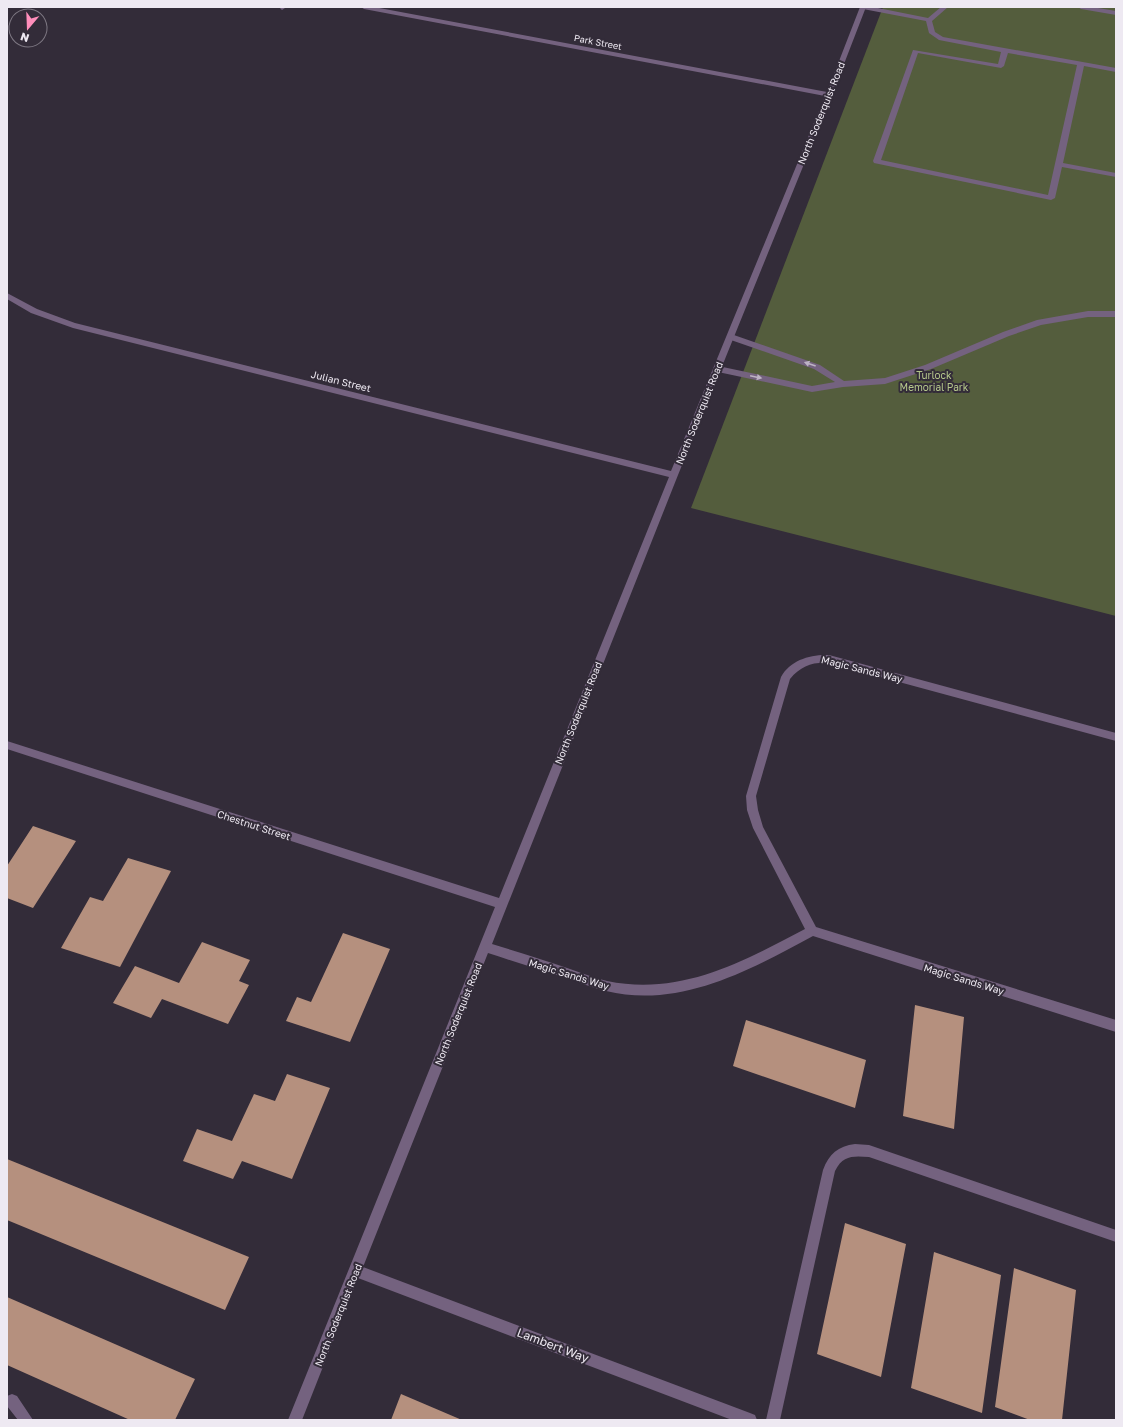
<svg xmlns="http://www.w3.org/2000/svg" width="1123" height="1427" viewBox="0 0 1123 1427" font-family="'Golos Text',sans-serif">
<rect width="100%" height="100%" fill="#332c39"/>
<path fill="#545d3d" d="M883 7H1116V616L691 508Z"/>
<path fill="#b5907e" d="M33 826 76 841 33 908 7 898V866Z
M128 858 171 871 120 967 61 948 90 897 103 901Z
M343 933 390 949 350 1042 286 1021 297 997 311 1002Z
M202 942 250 960 239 981 249 985 228 1024 162 999 151 1018 113 1003 135 966 179 983Z
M915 1005 964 1017 954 1129 903 1116Z
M746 1020 866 1060 855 1108 733 1066Z
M287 1074 330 1088 292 1179 242 1161 233 1179 183 1161 197 1129 232 1141 254 1094 275 1101Z
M7 1159 249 1257 225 1310 7 1220Z
M845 1223 906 1244 881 1377 817 1354Z
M934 1252 1001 1275 982 1413 911 1388Z
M1014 1268 1076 1290 1062 1420H1030L995 1407Z
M7 1297 195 1379 175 1420H130L7 1365Z
M401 1394 462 1420H391Z"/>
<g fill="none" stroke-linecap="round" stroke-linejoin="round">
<path fill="#74627f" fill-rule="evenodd" d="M279 7H285V8L282 10Z
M860 7H873L928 18 941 7H948L932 21 935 32 943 37 1116 68V72L1084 66 1063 163 1116 173V177L1062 167 1055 198 1051 200 874 163 873 161 913 50 998 64 1001 52 939 40 929 33 926 21 863 9ZM918 53 1001 68 1004 66 1008 53 1077 65 1048 195 881 160Z
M1078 7H1092L1116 11V15L1081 9Z
M1088 311H1116V317H1088L1041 325 1009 336 931 369 885 384 843 387 812 392 718 372 714 369 718 366 812 386 835 382 814 369 728 339V335L731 334 820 365 844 381 885 378 925 365 1003 332 1037 320Z
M855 1144 869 1145 1116 1230V1242L869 1157C853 1156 843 1155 835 1171L780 1420H766L823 1170C829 1154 838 1146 855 1144Z
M12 1394 17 1396 33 1420H18L7 1406V1396Z"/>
<path fill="#74627f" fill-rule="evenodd" d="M361 7H374L827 92 860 7H866L832 95 678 475 492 944C518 952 544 960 570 969 582 973 595 978 607 981 681 996 742 962 805 929L753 828 747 810 746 796 781 677C790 660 811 654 829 655L1116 733V741L829 663C812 662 801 666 790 679L756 796 758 810 763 827 816 927 1116 1020V1032L813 936C750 970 680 1009 606 991 594 988 581 983 569 979 542 970 515 962 488 953L363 1267 750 1413 755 1415 757 1420H732L358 1278 302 1420H288L495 907 7 749V741L499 898 669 477 73 328 31 313 7 299V293L37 309 75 323 671 471 825 96 364 9Z"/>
</g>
<defs><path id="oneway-solid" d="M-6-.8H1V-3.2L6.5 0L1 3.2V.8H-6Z"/></defs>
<g fill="#bdb3c4">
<use href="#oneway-solid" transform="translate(810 364) rotate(-161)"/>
<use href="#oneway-solid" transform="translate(756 377) rotate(12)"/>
</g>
<g text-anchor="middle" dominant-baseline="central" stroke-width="4" stroke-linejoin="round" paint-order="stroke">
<g font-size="9" fill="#eee9f2" stroke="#332c39">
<text transform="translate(598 42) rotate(11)">Park Street</text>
</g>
<g font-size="10" fill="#eee9f2" stroke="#332c39">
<text transform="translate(821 113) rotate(-68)">North Soderquist Road</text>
<text transform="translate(341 381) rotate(14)">Julian Street</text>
<text transform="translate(699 413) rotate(-68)">North Soderquist Road</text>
<text transform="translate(862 669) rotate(14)">Magic Sands Way</text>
<text transform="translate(578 713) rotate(-68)">North Soderquist Road</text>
<text transform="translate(254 825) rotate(18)">Chestnut Street</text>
<text transform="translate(569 974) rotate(17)">Magic Sands Way</text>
<text transform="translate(964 979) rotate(17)">Magic Sands Way</text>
<text transform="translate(458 1014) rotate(-68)">North Soderquist Road</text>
<text transform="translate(338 1315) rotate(-68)">North Soderquist Road</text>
</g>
<g font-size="10" fill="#b5c78b" stroke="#332c39">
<text x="934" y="375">Turlock<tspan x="934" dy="12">Memorial Park</tspan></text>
</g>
<g font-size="12" fill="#eee9f2" stroke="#332c39">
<text transform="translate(553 1345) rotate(21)">Lambert Way</text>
</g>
</g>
<rect width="1123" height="1427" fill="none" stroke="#eee9f2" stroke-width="16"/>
<g transform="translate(28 28) rotate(199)"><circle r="19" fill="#332c39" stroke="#7e7883"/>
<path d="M0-3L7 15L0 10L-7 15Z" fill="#ff8ebb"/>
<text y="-6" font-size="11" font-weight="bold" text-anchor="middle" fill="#eee9f2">N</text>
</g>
</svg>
